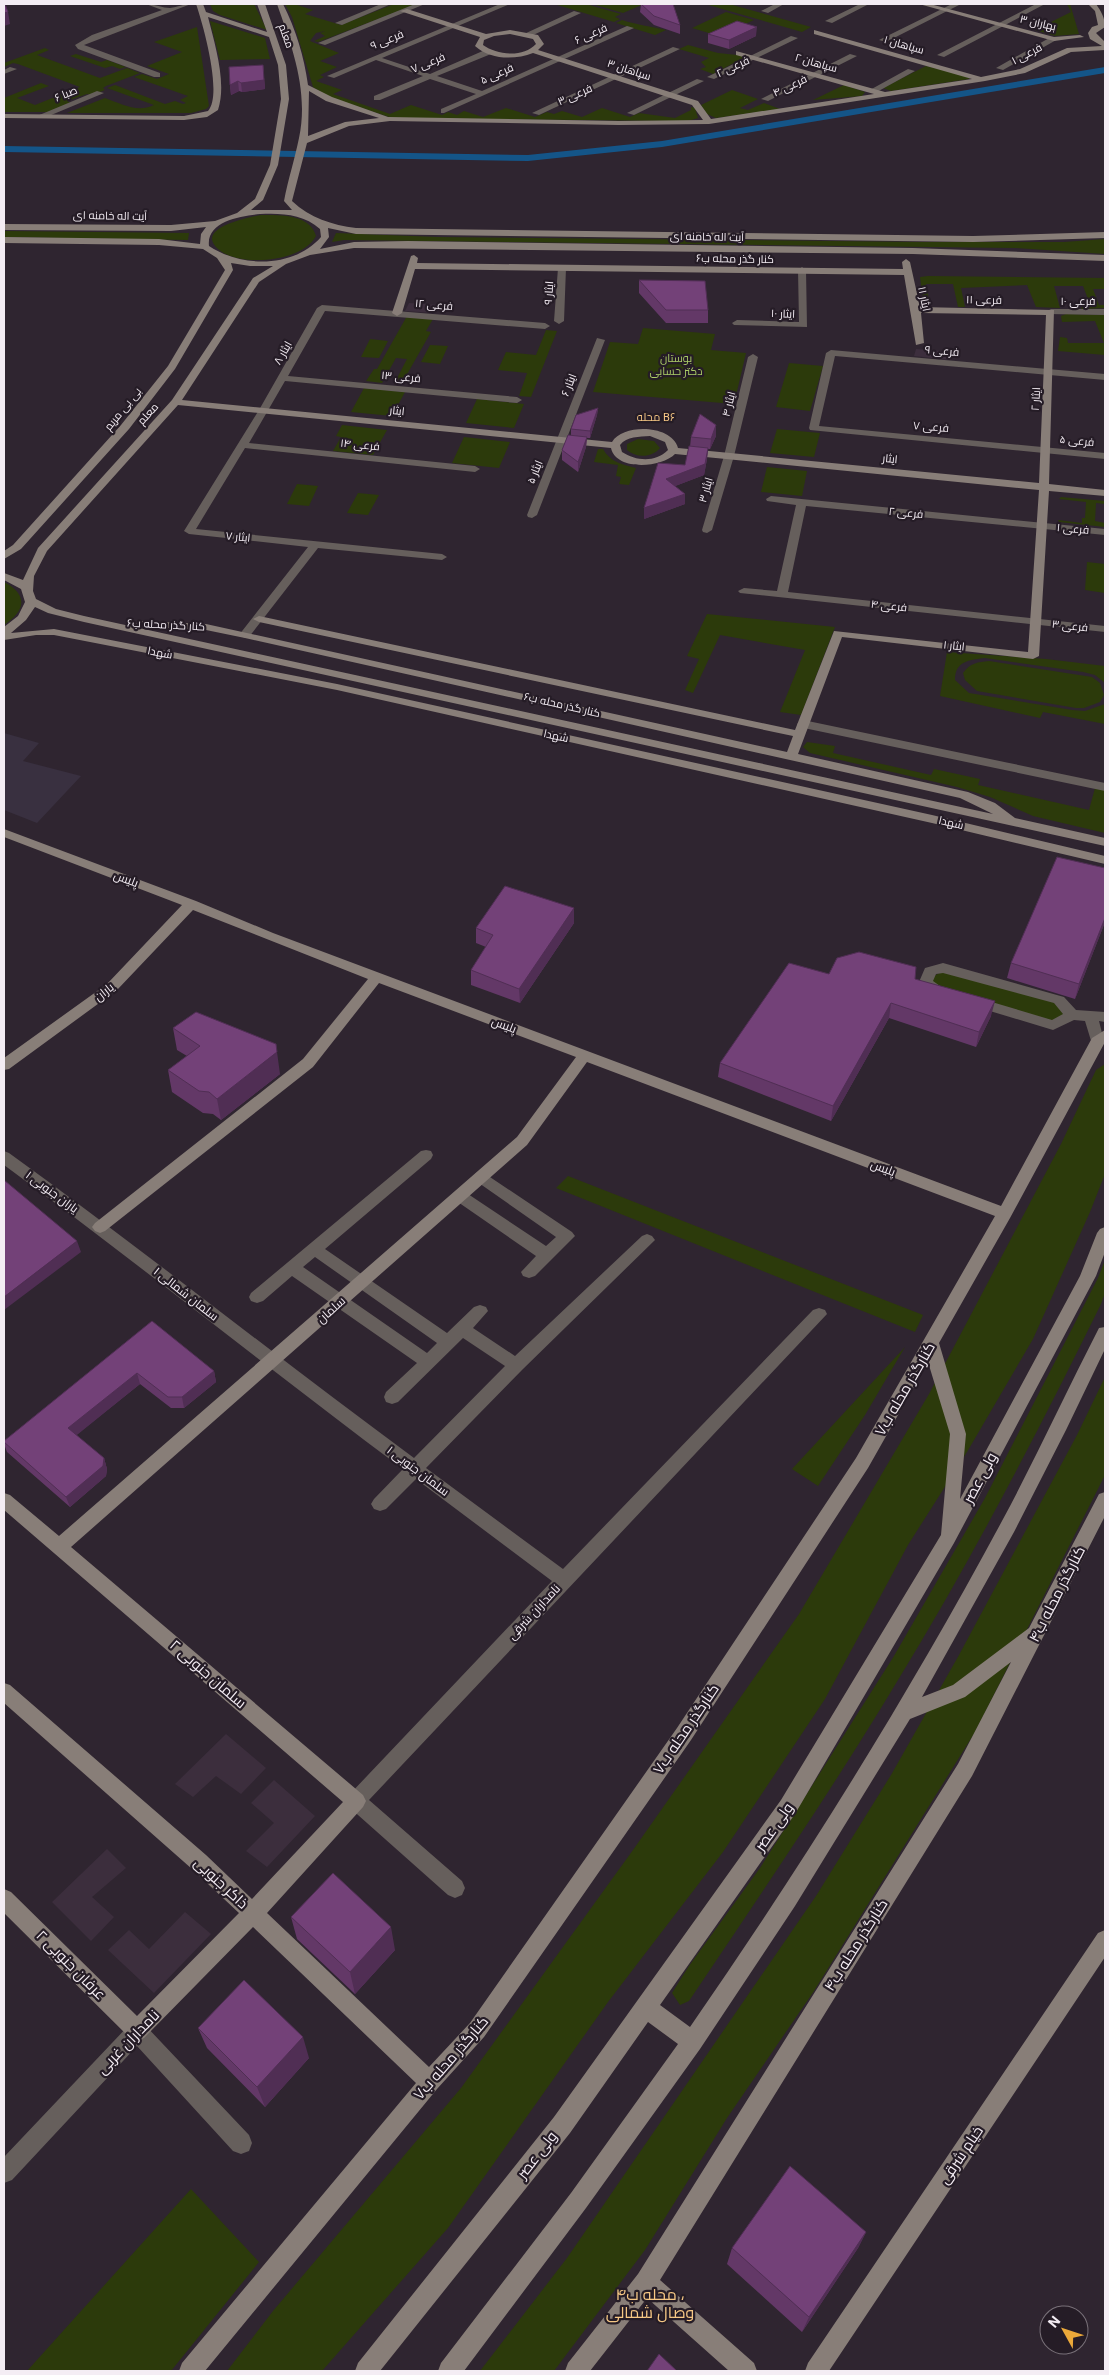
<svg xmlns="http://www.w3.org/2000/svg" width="1109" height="2375" viewBox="0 0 1109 2375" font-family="Roboto,Cairo,sans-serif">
<rect width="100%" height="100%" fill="#2f2530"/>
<path fill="#3c2e3d" d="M409 303 439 305 435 313 405 311Z
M916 349 952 352 951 360 914 356Z
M226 1734 266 1768 241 1794 216 1776 193 1797 175 1784Z
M274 1780 315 1816 267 1867 246 1851 274 1823 251 1803Z
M107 1849 126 1868 92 1897 114 1917 91 1941 52 1902Z
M185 1912 211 1934 154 1993 108 1950 129 1930 149 1949Z"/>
<path fill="#393040" d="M4 733 39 743 23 761 81 776 37 823 4 810Z"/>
<path fill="#2c3a0b" d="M210 4H254L267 30 220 15 213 11Z
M285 4H294L313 10 305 14 341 25 394 4H417L318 42 314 41 325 36 320 33 325 31 316 33 310 41 339 53 320 61 337 67 320 75 324 77 316 81 342 90 333 94 390 114 411 105 442 115 448 112 457 115 464 111 483 117 506 108 535 117 547 112 554 114 562 111 582 117 602 108 630 117 639 113 675 118 691 110V107L695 108 698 118 688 121H667L392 118 329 97 313 87 292 17Z
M554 4H586L621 14 615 17 620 19 614 22Z
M592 4H644L623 13Z
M705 4H729L811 27 802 32Z
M1067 4H1070L1079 34 1055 36 1035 30 1071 12Z
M726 12 754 20 719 36 692 28Z
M622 20C637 25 650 26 666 30L655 35 616 23Z
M210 21 265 38 270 59 220 60Z
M197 27 209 106 206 109 191 113H67L105 98C122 104 137 113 154 105L107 88 115 85 165 104 175 101 183 104 186 103 180 100 188 96 134 77 142 74 157 79 169 74 147 66 182 52 154 42Z
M688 45 718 53 747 56 713 74 700 69 706 67 701 62 709 58 679 49Z
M45 48 49 50 37 55 100 78 127 68 140 73 106 86 103 88 105 90 92 95 87 94 67 101 71 103 50 112H4V98L41 83 49 86 17 98 35 105 80 87 18 64 13 63 4 67V63Z
M76 54 101 62 107 60 126 67 120 69 112 66 105 68 70 56Z
M926 66 969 76V79L891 91 883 88Z
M844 85 865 92 862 96 813 100Z
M732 90 758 99 740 108 748 110 764 103 780 109 716 118 707 114 701 105Z
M261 215C280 215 310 214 316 236 303 262 239 268 218 249 194 228 249 217 261 215Z
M4 231 189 233 188 240 4 237Z
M336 233 437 237 922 242H1064L1105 239V254L1015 248 344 240 332 242Z
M928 276 1105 278V289H1093L1099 305H1105V308L1082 309 1081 307H1091L1083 286H1054L1060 308 1036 307 1027 285 961 288 965 307H958L953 284H926L930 306H924L920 277Z
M1066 314 1105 315V355L1058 351 1060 337 1067 338 1068 343H1104L1095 321 1062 322 1061 316Z
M407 316 433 319 426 331 431 332 401 385 394 384 407 359 396 358 382 383 366 381 374 369H377Z
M643 328 715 334 711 350 746 353 734 404 593 392 610 342 638 344Z
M546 330 557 331 531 397 519 396 527 373 498 370 506 352 536 355Z
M370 339 388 341 379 358 361 357Z
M430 345 448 346 440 364 421 362Z
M789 363 823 366 810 411 776 407Z
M364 388 405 392 392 416 351 412Z
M477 399 524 404 514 428 466 423Z
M342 425 387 430 373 455 333 451 341 437 336 436Z
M777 429 820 433 814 457 770 453Z
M464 437 510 442 499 468 452 463Z
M638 439 654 441 660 448C652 458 636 458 627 450V444Z
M598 449H603C610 462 623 465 636 468L629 485 619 484 621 477 616 476 618 465 594 462Z
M767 467 807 471 802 496 761 492Z
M297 484 318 486 309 506 287 504Z
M358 493 379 495 368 515 347 513Z
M1061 497 1105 501V504L1096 503 1095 521 1105 523V527L1059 522 1058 520 1082 523V518H1085L1086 502 1059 499Z
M1087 562 1105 564V593L1085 590Z
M4 582C29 595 25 611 4 625Z
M707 614 835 627 801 715 780 712 805 650 720 635 693 693 685 690 699 659 687 656Z
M947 652 1046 659 1105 666V683L1095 675 1083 672 985 658C969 660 955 661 955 680L969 693 1072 710 1085 711 1105 704V724L1043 712 1040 718 940 696Z
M989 661 1092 677 1100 683 1104 695 1100 702 1084 708H1076L977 691 965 680 963 673C970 663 978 662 989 661Z
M807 742 835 746 833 753 931 775 934 769 980 779 978 785 1089 810 1095 788 1105 790V833L1033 816 990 797 957 787 810 753 803 747Z
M943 971 1049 1000 1061 1007 1065 1014 1053 1022 935 986 932 980 934 976Z
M1105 1064V1174L1090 1212 1033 1339 967 1452 908 1545 825 1699 723 1852 608 2002 448 2228 322 2371H227L273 2311 461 2088 633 1850 799 1614 929 1394 1061 1144 1096 1070Z
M568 1176 923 1315 915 1332 556 1188Z
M1105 1260V1293L1101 1304C1038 1432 972 1559 898 1680 832 1790 760 1895 689 2001L680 2005 672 1993 689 1966 760 1868 894 1656 985 1498 1098 1278Z
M905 1347 865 1415 818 1486 792 1469Z
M1105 1377V1475L975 1732 814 1991 727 2118 645 2250 554 2371H480L567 2258 816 1896 891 1775 959 1655 1077 1435Z
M191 2189 259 2262 171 2371H27Z"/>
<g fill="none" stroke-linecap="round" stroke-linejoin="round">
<path fill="#145588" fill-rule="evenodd" d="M1105 67V73L662 147 528 161 4 152V146L528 155 662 141Z"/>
<path fill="#665f5c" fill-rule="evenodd" d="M146 4C154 4 163 8 170 8 178 7 183 4 191 4L84 45 160 73V77H154L78 49 75 45 92 35 162 10Z
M381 4H391L342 25 335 23Z
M415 4H425L325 45 318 43Z
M500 4H510L382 58 430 74 485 50H491V54L437 76 482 91 627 26 634 28 444 113H441V109L476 94 430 79 380 100H374V96L423 76 376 60 334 78 327 76Z
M775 4H784L768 13 761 11Z
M860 4H869L832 23 825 21Z
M952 4H961L886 42 879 40Z
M1036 4H1045L944 57 937 55Z
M574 11 581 13 531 36 524 34Z
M791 36 798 38 714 79 707 77Z
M1051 37 1058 39 1003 70 996 68Z
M673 47 680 49 539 115 532 113Z
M850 54 857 56 768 101 761 99Z
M10 67 17 69 4 74V70Z
M908 69 915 71 875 93 868 91Z
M697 79 704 81 634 115 627 113Z
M97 91 104 93 44 118 37 116Z
M562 265 566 268 564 321 559 324 554 321 558 268Z
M802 267 806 270 807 327 734 325 732 323 737 320 799 322 798 270Z
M322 305 545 323 550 326 545 329 325 311 288 376 517 397 522 400 517 403 285 381 249 443 475 466 480 469 475 472 245 448 196 529 442 554 447 557 442 560 318 548 249 637 245 638 239 635 308 547 189 534 184 531 259 410 317 308Z
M1051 309H1105V315L1048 314 1046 312Z
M597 338 605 340 537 515 532 518 528 517 527 515Z
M831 350 1105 374V380L835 356 819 426 1105 453V459L810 430 809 428 826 353Z
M753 354 758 357 734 456 712 530 707 533 703 532 702 530 724 456 748 357Z
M771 496 1105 529V535L806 506 788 592 1105 626V632L740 593 738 591 744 588 777 591 796 505 767 501 766 499Z
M803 720 1105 783V791L799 727 797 724Z
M943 963 1064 997 1076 1010 1105 1012V1022L1099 1021 1104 1041 1102 1044H1092L1085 1021 1074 1020 1053 1030 970 1005 968 1002 975 997 1052 1020 1063 1014 1054 1003 943 973 936 974 933 981 950 993 943 998 932 994 919 982 925 968Z
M426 1150 431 1151 433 1155 431 1159 325 1249 447 1333 474 1307 480 1305 486 1307 488 1311 473 1328 515 1356 642 1236 647 1234 652 1236 655 1240 522 1370 426 1468 563 1569 813 1310 819 1308 825 1310 827 1314 369 1800 462 1881 465 1888 462 1895 455 1898 448 1895 349 1807 346 1801 349 1795 552 1581 416 1479 386 1509 380 1511 374 1509 371 1504 374 1499 403 1469C269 1369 139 1264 4 1165V1151L9 1153C146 1252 278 1358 414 1458L505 1366 463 1338 398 1402 392 1404 386 1402 384 1397 386 1392 417 1363 292 1276 263 1301 257 1303 251 1301 249 1297 251 1293 421 1151ZM315 1257 437 1343 427 1353 303 1267Z
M481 1171 572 1232 575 1236 535 1276 529 1278 523 1276 521 1272 536 1256 455 1200 452 1196 455 1192 460 1190 465 1192 546 1246 556 1237 476 1181 474 1177 476 1173Z
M137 2021 144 2024 249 2135 252 2143 249 2151 241 2154 233 2151 137 2046 12 2180 4 2183V2157L130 2024Z"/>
<path fill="#887e78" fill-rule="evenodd" d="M196 4H203L206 12 267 32 257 4H265L286 65 289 99 278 165 263 200 251 210H292L284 201C288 180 295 158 299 138 309 91 292 47 277 4H283C296 30 304 56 308 85L332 97 388 117 619 121 703 120 692 105 533 53C515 60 490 60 475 46L480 37 400 11 407 9 486 34 510 30 538 35 544 44 538 50 698 101 711 119 874 94 736 55V51L885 92 972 79 814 34V30L981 77 1020 69 1067 48 1102 46 1090 39 1088 33 1092 27 1098 25 1095 11 1088 4H1096C1101 11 1105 18 1105 27L1096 33 1105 42V50L1071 52 1025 73 985 81 709 124 619 125 390 121 349 126 307 143 292 201C310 218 332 225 356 228L973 236 1105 232V238L973 242 356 234 328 228 329 237 320 249 354 242 408 241 913 248 1105 255V261L913 254 354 248 310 255 286 264 259 282 182 400 612 442C624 423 672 425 678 448L1039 483 1046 315 921 313 924 343 916 345 904 275 415 269 402 313 397 316 392 313 411 256 414 255 418 258 417 263 903 269 902 262 906 259 910 262 920 307 1054 310 1049 484 1105 490V496L1049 491 1039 656 1033 659 842 637 798 754 968 792 995 803 1015 818 1105 838V846L84 622 48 613 35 607 26 620 11 633 54 629 337 684 932 815 1105 856V864L932 823 337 690 54 635H36L4 640V627L18 616 25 602 21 589 4 580V573L23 580 38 548 172 400 253 278 273 266H250L231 263 233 270 175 369 129 429 21 549 4 559V551L13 545 121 425 168 366 225 270 217 258 203 249 159 245 4 243V237L159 239 200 244 201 234 206 227 171 231 4 230V224L171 225 215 221 237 213 255 199 270 165 281 99 278 65 269 37 208 17C215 45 227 83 218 110L207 117 184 120 4 118V114L184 116 208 111C223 95 203 24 196 4ZM510 34 533 39 536 44C523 58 497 55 483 45L484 40 494 36ZM309 91 326 101 379 118 345 122 308 136ZM260 214C282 213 303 214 320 229L321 237C294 268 242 268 209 246 206 221 241 216 260 214ZM178 405 611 448C616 471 661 468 675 454L1039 490 1028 652 834 631 795 730 259 616 253 619 259 622 793 736 787 752 206 624 142 621 136 624 142 627 206 630 245 638 960 798 993 814 84 616 56 609 36 599 33 591 34 576 47 551ZM650 436 665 442 668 450C655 463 636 461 622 452L620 445C627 436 639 437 650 436Z
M919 4H930L1054 37 1080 35 1084 37 1054 41Z
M4 829 196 901 273 933 1001 1206 1092 1038 1105 1030V1042L1010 1218 939 1343 966 1434 960 1499 1080 1276 1097 1233 1100 1229 1105 1227V1252L1096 1276 954 1543 795 1814 660 2005 690 2027C803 1864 908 1696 1002 1521 1036 1458 1066 1392 1099 1328L1105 1327V1349L1066 1430 1014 1532 922 1697 953 1685 1029 1628 1099 1494 1105 1492V1516L972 1776 660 2280 754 2363 757 2371H729L647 2298 590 2371H565L568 2363 638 2274 958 1764 1011 1662 965 1697 910 1719 795 1906 700 2049 586 2208 464 2371H438L441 2363 571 2193 678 2044 648 2022 570 2133 380 2371H355L358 2363 554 2117 781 1800 941 1535 950 1434 928 1362 868 1468 691 1740 484 2037 437 2089 205 2371H179L182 2363 416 2083 253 1927 144 2038 137 2041 130 2038 4 1913V1889L11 1892 137 2016 239 1913 192 1869 4 1703V1683L10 1685 206 1855 252 1899 343 1802 4 1510V1493L10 1495 59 1536 517 1137 576 1057 379 983 313 1067 105 1231 100 1233 95 1231 92 1227 95 1223 303 1059 368 979 193 910 117 990 9 1069 4 1070V1058L107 984 182 905 4 837ZM587 1062 995 1216 856 1458 677 1728 470 2023 429 2067 267 1913 363 1807 366 1801 363 1795 71 1547 527 1145Z
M1105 1930V1957L829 2371H805L808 2363 1098 1933Z"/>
</g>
<path fill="#633867" d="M641 4 680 25V34L654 25 640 12Z
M708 34 756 36 729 49 708 43Z
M263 65 265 89 242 92 239 91 231 95 230 85Z
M639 280 708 310V323H666L639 293Z
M598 408 597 415 590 438H587L586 447 578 472 562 460V450L571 435V429Z
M716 425V436L710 449H708L707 459 704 475 675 486 685 494V504L644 519 685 465 690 447 691 437Z
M1105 922 1075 999 1007 978 1011 963Z
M574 923 520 1003 471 985V970L486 947 476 943V928Z
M829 974 915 979 991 1016 976 1047 889 1018 831 1121 718 1077 720 1063Z
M173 1028 280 1074 221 1120 213 1114 203 1113 172 1092 168 1070 187 1056 177 1050Z
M152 1321 214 1371 216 1382 184 1408H171L140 1384 76 1435 104 1458 107 1469 106 1476 70 1507 7 1452 4 1444V1441Z
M291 1917 395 1950 355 1994 297 1939Z
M198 2028 309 2058 265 2107 207 2048Z
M866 2232 858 2248 802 2332 727 2264 732 2248Z"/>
<path fill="#502e54" d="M8 12 10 24 4 26V13Z
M757 27 756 36 729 49V40Z
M263 65 265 89 242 92 241 83Z
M238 81 239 91 231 95 230 85Z
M598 408 597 415 590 438V431Z
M716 425V436L710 449 711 439Z
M587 437 586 447 578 472V462Z
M708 448 707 459 704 475 665 490 666 479Z
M685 494V504L644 519V508Z
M574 908V923L520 1003 519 989Z
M1105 918V922L1075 999 1079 984Z
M995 1001 991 1016 976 1047 979 1032Z
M891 1003 889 1018 831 1121 833 1106Z
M277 1052 280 1074 221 1120 217 1099Z
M77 1241 81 1252 4 1310V1297Z
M214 1371 216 1382 184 1408 182 1397Z
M137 1373 140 1384 72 1439 68 1428Z
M104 1458 107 1469 106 1476 70 1507 66 1497Z
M391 1927 395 1950 355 1994 350 1972Z
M303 2037 309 2058 265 2107 257 2087Z
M866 2232 858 2248 802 2332 809 2317Z"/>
<path fill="#734178" stroke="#502e54" d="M4 4H5L8 12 4 13Z
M641 4H673L680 25 654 16Z
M737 21 757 27 729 40 708 34Z
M263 65 264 80 241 83 238 81 230 85 229 67Z
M639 280 705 281 708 310H666Z
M598 408 590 431 571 429 576 415Z
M700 414 716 425 711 439 691 437Z
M568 435 587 437 578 462 562 450Z
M689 446 708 448 705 464 666 479 685 494 644 508 658 463 685 465Z
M1057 857 1105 868V918L1079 984 1011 963Z
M505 886 574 908 519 989 471 970 493 935 476 928Z
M859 952 916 967 915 979 995 1001 979 1032 891 1003 833 1106 720 1063 789 963 829 974 837 958Z
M196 1012 276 1044 277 1052 217 1099 209 1092 199 1091 168 1070 200 1046 173 1028Z
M4 1180 77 1241 4 1297Z
M152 1321 214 1371 182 1397H168L137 1373 68 1428 104 1458 103 1466 66 1497 4 1442V1441Z
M333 1873 391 1927 350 1972 291 1917Z
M244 1980 303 2037 257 2087 198 2028Z
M790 2166 866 2232 809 2317 732 2248Z
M659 2354 677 2371H647Z"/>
<g text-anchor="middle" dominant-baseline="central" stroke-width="4.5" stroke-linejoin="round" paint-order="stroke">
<g font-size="11" fill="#f4edf4" stroke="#251c26">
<text transform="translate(1038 23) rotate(13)">بهاران ۳</text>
<text transform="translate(591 34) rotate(-24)">فرعی ۶</text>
<text transform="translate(286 36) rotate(70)">معلم</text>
<text transform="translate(387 40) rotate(-22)">فرعی ۹</text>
<text transform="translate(904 45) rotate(16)">سپاهان ۱</text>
<text transform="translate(1027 54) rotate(-28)">فرعی ۱</text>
<text transform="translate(428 63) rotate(-22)">فرعی ۷</text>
<text transform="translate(816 63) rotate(16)">سپاهان ۲</text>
<text transform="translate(733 67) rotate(-25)">فرعی ۲</text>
<text transform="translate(629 70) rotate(18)">سپاهان ۳</text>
<text transform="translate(497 74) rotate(-24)">فرعی ۵</text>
<text transform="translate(790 86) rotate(-25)">فرعی ۴</text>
<text transform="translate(66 94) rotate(-22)">صبا ۶</text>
<text transform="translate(575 95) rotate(-24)">فرعی ۳</text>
<text transform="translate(110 216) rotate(1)">آیت اله خامنه ای</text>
<text transform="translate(707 237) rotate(1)">آیت اله خامنه ای</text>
<text transform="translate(735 259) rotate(1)">کنار گذر محله ب۶</text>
<text transform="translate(549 293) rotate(-86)">ایثار ۹</text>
<text transform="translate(924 299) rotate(78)">ایثار ۱۱</text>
<text transform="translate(984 300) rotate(1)">فرعی ۱۱</text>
<text x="1078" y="301">فرعی ۱۰</text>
<text transform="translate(434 305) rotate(5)">فرعی ۱۲</text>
<text transform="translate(783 314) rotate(2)">ایثار ۱۰</text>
<text transform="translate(942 351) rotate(5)">فرعی ۹</text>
<text transform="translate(283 353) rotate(-60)">ایثار ۸</text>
<text transform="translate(401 377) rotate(5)">فرعی ۱۳</text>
<text transform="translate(569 385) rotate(-69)">ایثار ۶</text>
<text transform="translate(1036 399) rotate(-87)">ایثار ۲</text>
<text transform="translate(729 404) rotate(-76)">ایثار ۴</text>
<text transform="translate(123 409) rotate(-51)">بی بی مریم</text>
<text transform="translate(397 411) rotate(6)">ایثار</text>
<text transform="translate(148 414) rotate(-48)">معلم</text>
<text transform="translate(931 427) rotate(5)">فرعی ۷</text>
<text transform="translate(1077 441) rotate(6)">فرعی ۵</text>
<text transform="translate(360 445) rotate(6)">فرعی ۱۴</text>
<text transform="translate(890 459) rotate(5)">ایثار</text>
<text transform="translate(535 472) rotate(-68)">ایثار ۵</text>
<text transform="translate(706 490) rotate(-74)">ایثار ۳</text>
<text transform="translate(906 513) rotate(6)">فرعی ۲</text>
<text transform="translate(1073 529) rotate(5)">فرعی ۱</text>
<text transform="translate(238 537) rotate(6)">ایثار ۷</text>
<text transform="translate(889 606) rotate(6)">فرعی ۴</text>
<text transform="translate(166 625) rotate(3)">کنار گذر محله ب۶</text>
<text transform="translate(1070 626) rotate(6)">فرعی ۳</text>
<text transform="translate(954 646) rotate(6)">ایثار ۱</text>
<text transform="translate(160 653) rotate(11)">شهدا</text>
<text transform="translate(562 705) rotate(13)">کنار گذر محله ب۶</text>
<text transform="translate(556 736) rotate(12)">شهدا</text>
<text transform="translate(951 823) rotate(13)">شهدا</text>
</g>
<g font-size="11" fill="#abcd67" stroke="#251c26">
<text x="676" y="358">بوستان<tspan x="676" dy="13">دکتر حسابی</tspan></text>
</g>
<g font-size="11" fill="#f7c885" stroke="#251c26">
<text x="656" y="417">محله B۶</text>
</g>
<g font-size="12" fill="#f4edf4" stroke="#251c26">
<text transform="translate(126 879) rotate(21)">پلیس</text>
<text transform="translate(104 992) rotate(-38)">یاران</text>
<text transform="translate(504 1025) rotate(21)">پلیس</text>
<text transform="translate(883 1168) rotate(21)">پلیس</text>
<text transform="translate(52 1192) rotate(36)">یاران جنوبی ۱</text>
<text transform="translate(186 1294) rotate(38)">سلمان شمالی ۱</text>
<text transform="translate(331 1310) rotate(-42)">سلمان</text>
<text transform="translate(418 1471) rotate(37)">سلمان جنوبی ۱</text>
<text transform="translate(534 1612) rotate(-47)">نامداران شرقی</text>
</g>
<g font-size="15" fill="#f4edf4" stroke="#251c26">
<text transform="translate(905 1389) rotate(-60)">کنارگذر محله ب۷</text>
<text transform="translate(980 1478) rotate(-62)">ولی عصر</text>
<text transform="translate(1057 1594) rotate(-63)">کنارگذر محله ب۴</text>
<text transform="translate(208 1674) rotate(41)">سلمان جنوبی ۲</text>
<text transform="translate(686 1729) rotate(-56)">کنارگذر محله ب۷</text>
<text transform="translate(774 1827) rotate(-55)">ولی عصر</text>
<text transform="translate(221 1883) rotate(43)">ذاکر جنوبی</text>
<text transform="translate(856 1945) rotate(-58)">کنارگذر محله ب۴</text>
<text transform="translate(71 1965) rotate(45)">عرفان جنوبی ۲</text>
<text transform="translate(128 2042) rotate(-46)">نامداران غربی</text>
<text transform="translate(451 2058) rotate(-49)">کنارگذر محله ب۷</text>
<text transform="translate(537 2155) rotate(-52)">ولی عصر</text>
<text transform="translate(961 2155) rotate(-56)">خیام شرقی</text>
</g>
<g font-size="16" fill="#f7c885" stroke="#251c26">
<text x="650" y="2294">محله ب۴ ،<tspan x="650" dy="18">وصال شمالی</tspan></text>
</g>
</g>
<rect width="1109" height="2375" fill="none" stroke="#f4edf4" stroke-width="10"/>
<g transform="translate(1064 2330) rotate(310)"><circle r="24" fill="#251c26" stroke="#787078"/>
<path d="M0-4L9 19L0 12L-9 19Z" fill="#eca93a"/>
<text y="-8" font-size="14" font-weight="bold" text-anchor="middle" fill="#f4edf4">N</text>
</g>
</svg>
